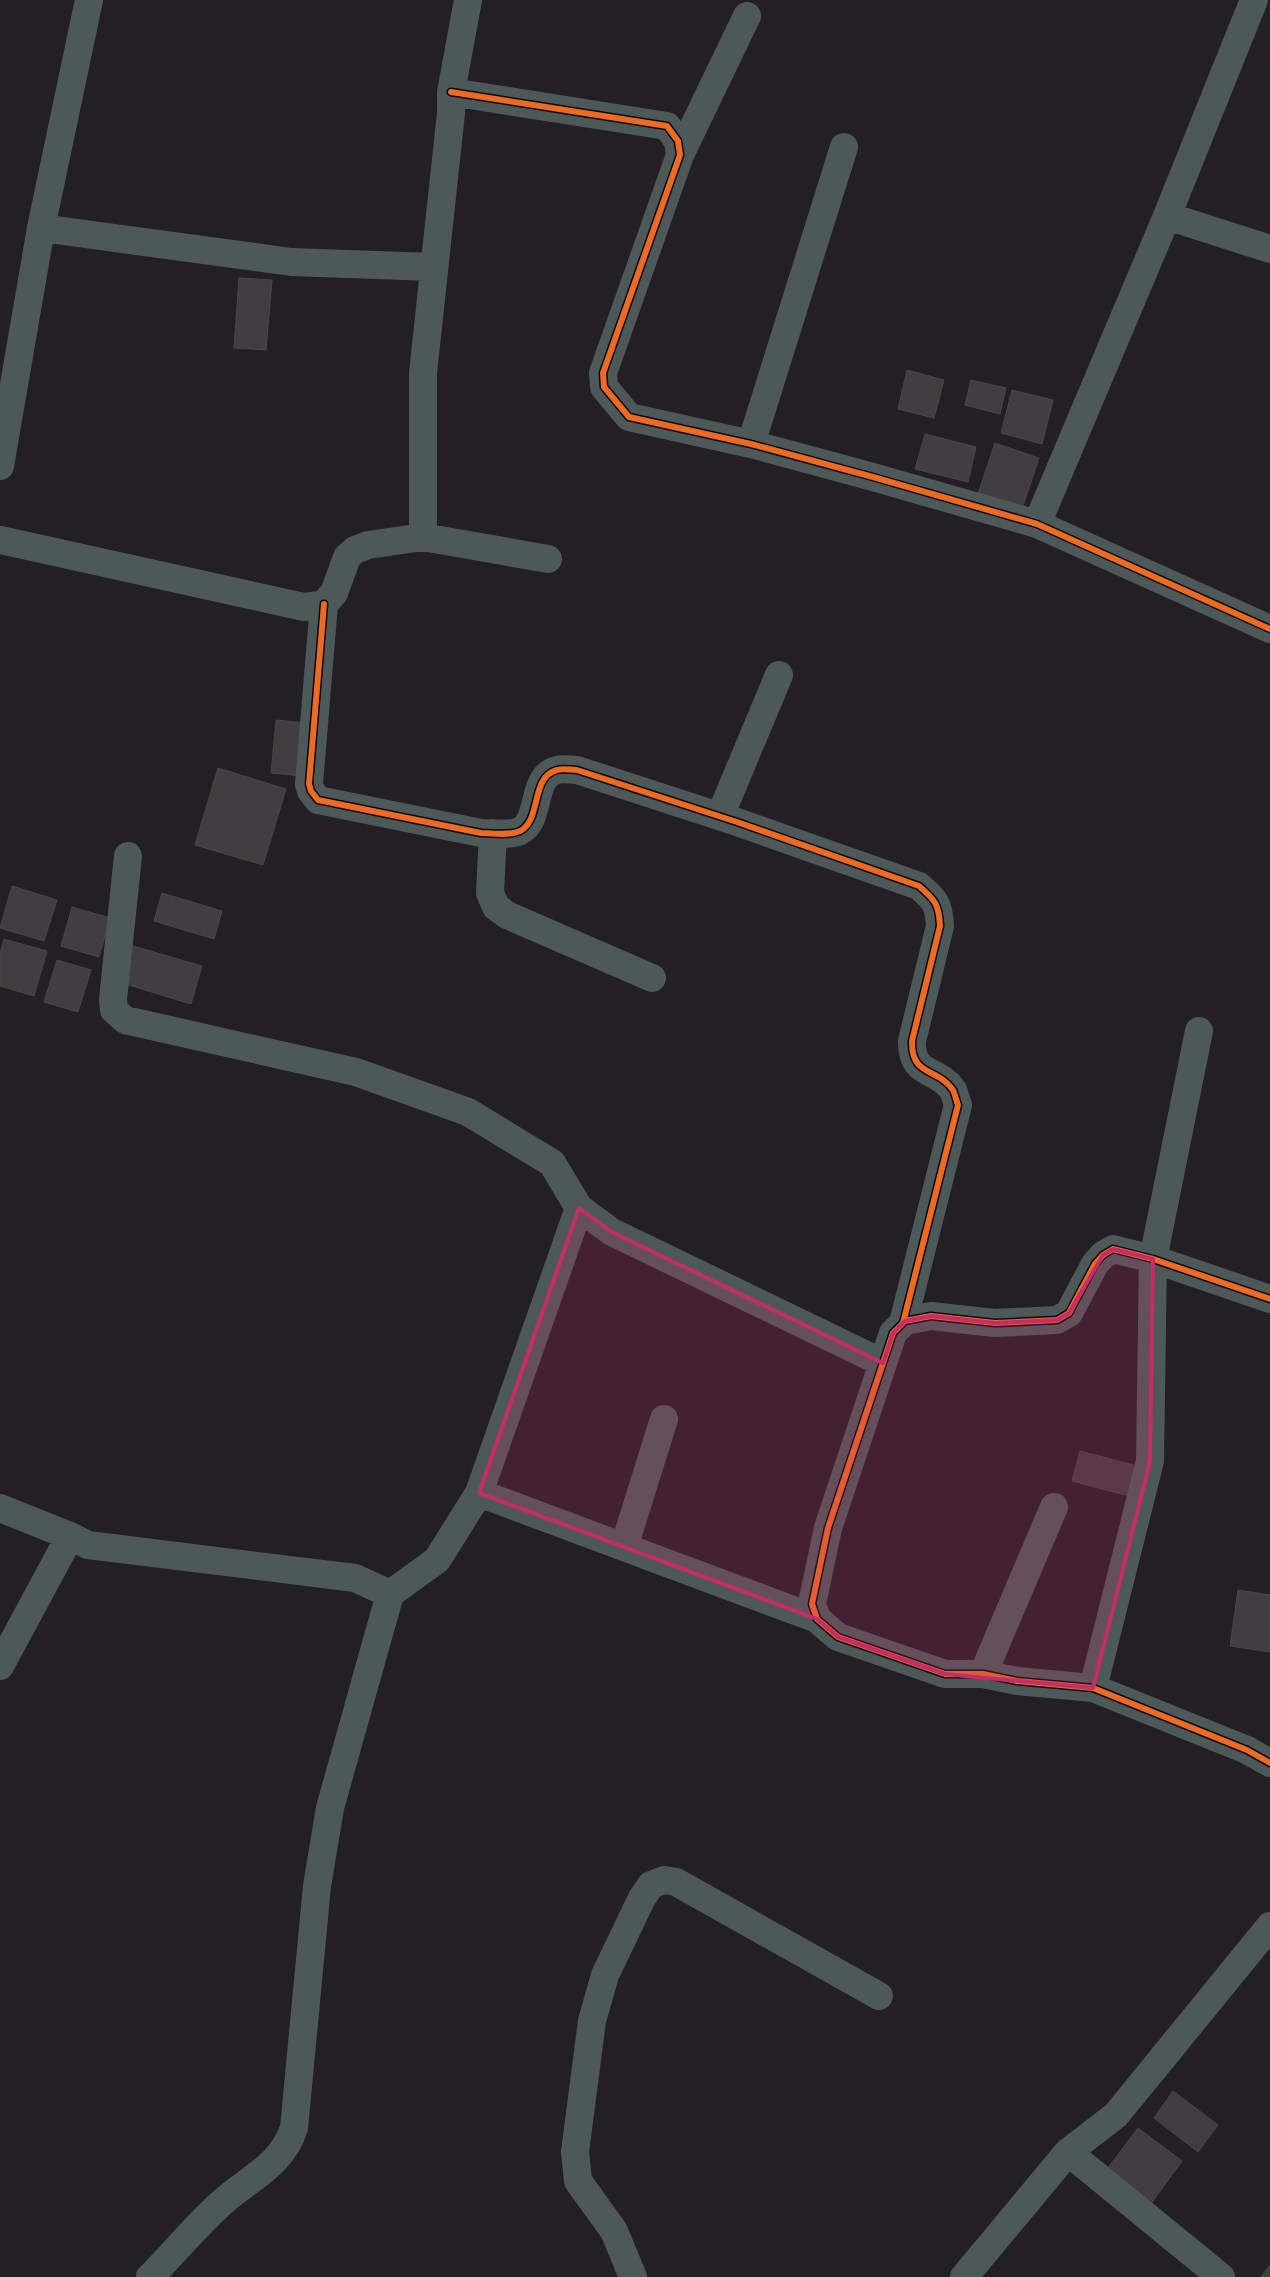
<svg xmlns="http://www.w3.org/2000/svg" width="1270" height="2277" viewBox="0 0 1270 2277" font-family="'DejaVu Sans',sans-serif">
<rect width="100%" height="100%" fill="#241f24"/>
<path fill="#413d41" stroke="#4a464b" d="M239 278 272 280 266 350 234 348Z
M907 370 944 380 934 418 898 409Z
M971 380 1006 388 1000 414 965 405Z
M1012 390 1053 400 1042 444 1001 433Z
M925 434 976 447 968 482 915 469Z
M995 443 1039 458 1022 509 978 494Z
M276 720 306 723 301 776 271 773Z
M218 768 286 789 263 865 195 845Z
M12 886 57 900 44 941 0 928Z
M162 893 222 911 214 939 154 921Z
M72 907 110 918 99 957 61 946Z
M4 939 47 951 34 996 0 986V954Z
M133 946 202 966 191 1004 122 983Z
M57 960 91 970 78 1012 44 1002Z
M1080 1451 1141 1467 1133 1497 1072 1481Z
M1238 1590 1270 1595V1652L1230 1646Z
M1173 2091 1218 2125 1198 2152 1154 2118Z
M1138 2128 1182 2161 1150 2205 1105 2172Z
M1270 2265V2277H1261Z"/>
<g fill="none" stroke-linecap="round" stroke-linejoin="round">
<path stroke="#4d5958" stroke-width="28" d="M89 0 41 228 291 262 433 267
M451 92 667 126 678 141 680 155 603 373 604 387 629 417 751 444 873 477 1037 524 1270 629
M680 155 747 16
M1167 216 1270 249
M751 444 844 147
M0 466 41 228
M1037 524 1167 216 1254 0
M423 537V373L451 113V92L468 0
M0 540 304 607 324 604 334 593 347 557 355 550 368 545 423 537 548 559
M324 604 309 784 311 791 318 800 481 833C492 833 509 836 520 831 542 820 530 777 557 770 563 768 570 770 577 770L737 822 919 886C935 900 939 904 940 926L912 1041C911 1077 937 1067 953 1090 955 1094 956 1100 958 1105L903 1323
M720 816 779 675
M493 833 490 893 496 907 507 915 652 978
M128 856 113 999 114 1010 125 1020 356 1072 468 1112 552 1163 579 1208 612 1232 883 1363
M1270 1299 1153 1259 1113 1249 1103 1255 1095 1264 1069 1313 1057 1320 995 1323 931 1316 905 1321 893 1333 828 1528 812 1604 817 1619 838 1637 945 1674H983L1017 1681 1093 1688 1247 1750 1270 1763
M479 1493 817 1619
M0 1508 70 1536 88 1545 355 1578 390 1594
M624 1547 664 1419
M0 1666 70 1536
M983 1674 1054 1507
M1093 1688 1150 1461 1153 1259 1199 1031
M1068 2152 1221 2277
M150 2277C175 2252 199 2222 226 2199 252 2177 283 2163 294 2128L317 1886 330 1808 390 1594 437 1560 479 1493 579 1208
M633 2277 614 2231 578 2181 575 2152 592 2021 605 1975 642 1898 651 1885 664 1880 676 1882 879 1996
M964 2277 1068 2152 1116 2115 1270 1926"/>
<g stroke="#0c080d" stroke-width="9">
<path id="cycleway" d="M451 92 667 126 678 141 680 155 603 373 604 387 629 417 751 444 873 477 1037 524 1270 629
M324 604 309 784 311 791 318 800 481 833C492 833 509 836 520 831 542 820 530 777 557 770 563 768 570 770 577 770L737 822 919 886C935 900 939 904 940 926L912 1041C911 1077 937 1067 953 1090 955 1094 956 1100 958 1105L903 1323
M1270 1299 1153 1259 1113 1249 1103 1255 1095 1264 1069 1313 1057 1320 995 1323 931 1316 905 1321 893 1333 828 1528 812 1604 817 1619 838 1637 945 1674H983L1017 1681 1093 1688 1247 1750 1270 1763"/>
</g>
<use href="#cycleway" stroke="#ed6a23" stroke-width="6"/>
</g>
<path fill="#c52c68" fill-opacity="0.2" stroke="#c52c68" stroke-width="4" stroke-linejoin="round" d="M579 1208 612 1232 883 1363 893 1333 905 1321 931 1316 995 1323 1057 1320 1069 1313 1103 1255 1113 1249 1153 1259 1150 1461 1093 1688 945 1674 838 1637 817 1619 479 1493Z"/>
</svg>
